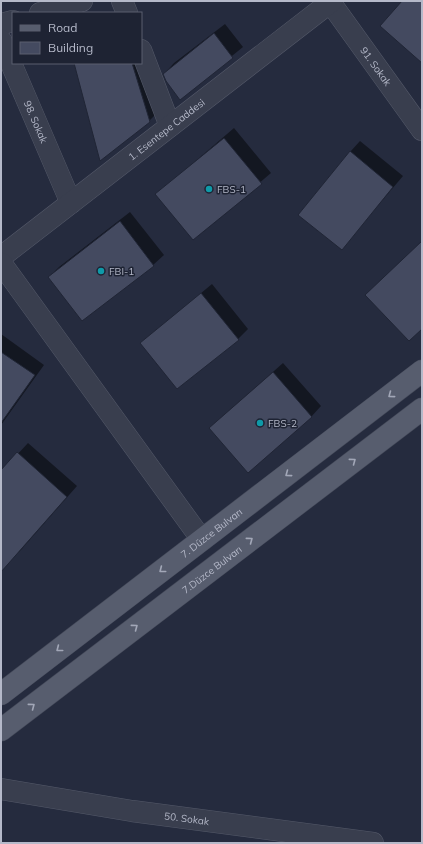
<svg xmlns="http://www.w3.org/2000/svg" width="423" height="844" viewBox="0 0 423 844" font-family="Mulish,sans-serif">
<rect width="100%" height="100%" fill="#252b3e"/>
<path fill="#0007" d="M225 24 243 47 180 98 164 74 174 63Z
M141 38 162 108 149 121 75 63H141Z
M234 128 271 173 193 239 157 194Z
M360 141 403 176 341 249 350 152Z
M130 212 164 255 153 265 83 320 49 277 59 267Z
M212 284 248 329 238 339 141 343Z
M1 334 44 365 1 425Z
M283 363 321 406 311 417 210 428Z
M28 443 77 486 19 552 1 555V472Z"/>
<path fill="#444a60" stroke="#202535" d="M402 1H422V63L380 26Z
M214 33 233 58 180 100 166 81 163 74Z
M74 63H132L150 122 100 161Z
M224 138 262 184 193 240 155 194Z
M350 151 393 187 342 250 298 215Z
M120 221 154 266 82 321 48 277Z
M422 241V329L409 341 365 295Z
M201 293 239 340 177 389 140 343Z
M1 352 35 375 1 423Z
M273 372 312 417 248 473 209 428Z
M17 452 67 497 1 572V470Z"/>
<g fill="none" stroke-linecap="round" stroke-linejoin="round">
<g stroke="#545969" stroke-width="22">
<g id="street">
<path d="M122 1 127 13"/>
<path id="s1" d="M330 2 422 130"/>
<path d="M40 13 82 1"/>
<path d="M1 24 13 21"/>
<path id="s2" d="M1 40 71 203"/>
<path d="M141 50 170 126"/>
<path id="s3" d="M1 257 332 1"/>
<path d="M1 263 202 540"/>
<path id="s4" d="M1 789 132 811 373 843"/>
</g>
</g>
<g stroke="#424757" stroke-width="23">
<g id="primary">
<path id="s5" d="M1 694 422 371"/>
<path id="s6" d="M1 730 422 409"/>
</g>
</g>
<use href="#street" stroke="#393e4e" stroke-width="21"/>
<use href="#primary" stroke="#575d6e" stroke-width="22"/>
</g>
<defs><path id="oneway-chevron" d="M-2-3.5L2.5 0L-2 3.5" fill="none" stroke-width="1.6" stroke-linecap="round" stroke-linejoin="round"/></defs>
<g stroke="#a2a7b7">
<use href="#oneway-chevron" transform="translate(391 395) rotate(143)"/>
<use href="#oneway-chevron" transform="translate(353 461) rotate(-37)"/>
<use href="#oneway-chevron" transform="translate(288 474) rotate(143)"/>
<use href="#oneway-chevron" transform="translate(250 540) rotate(-37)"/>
<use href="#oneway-chevron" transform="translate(162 570) rotate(142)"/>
<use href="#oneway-chevron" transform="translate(135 627) rotate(-37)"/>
<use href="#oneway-chevron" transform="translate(59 649) rotate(142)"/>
<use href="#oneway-chevron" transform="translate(32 706) rotate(-37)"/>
</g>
<g fill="#0f9aa8" stroke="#1e2333" stroke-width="1.5">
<circle cx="209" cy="189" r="4"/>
<circle cx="101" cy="271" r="4"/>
<circle cx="260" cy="423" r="4"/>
</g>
<g text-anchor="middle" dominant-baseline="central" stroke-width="3" stroke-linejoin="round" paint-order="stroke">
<g font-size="10" fill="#b5b9c9" stroke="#1e2333">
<text stroke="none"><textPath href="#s1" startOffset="79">91. Sokak</textPath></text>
<text stroke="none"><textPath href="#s2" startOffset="89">98. Sokak</textPath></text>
<text stroke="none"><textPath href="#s3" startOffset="209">1. Esentepe Caddesi</textPath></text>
<text stroke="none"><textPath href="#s5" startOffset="265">7. Düzce Bulvarı</textPath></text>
<text stroke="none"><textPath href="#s6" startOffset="265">7.Düzce Bulvarı</textPath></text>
<text stroke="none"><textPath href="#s4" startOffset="188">50. Sokak</textPath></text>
</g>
<g font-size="10" fill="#b5b9c9" stroke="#1e2333" text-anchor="start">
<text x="217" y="189">FBS-1</text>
<text x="109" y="271">FBI-1</text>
<text x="268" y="423">FBS-2</text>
</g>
</g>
<rect width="423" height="844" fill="none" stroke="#b5b9c9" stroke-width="4"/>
<rect x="12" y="12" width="130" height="52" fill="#1e2333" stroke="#5a5f6f"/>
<rect x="20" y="25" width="20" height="6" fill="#575d6e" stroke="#5a5f6f"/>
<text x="48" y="32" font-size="12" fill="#b5b9c9">Road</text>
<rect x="20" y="42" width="20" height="12" fill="#444a60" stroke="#5a5f6f"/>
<text x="48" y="52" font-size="12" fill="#b5b9c9">Building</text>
</svg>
